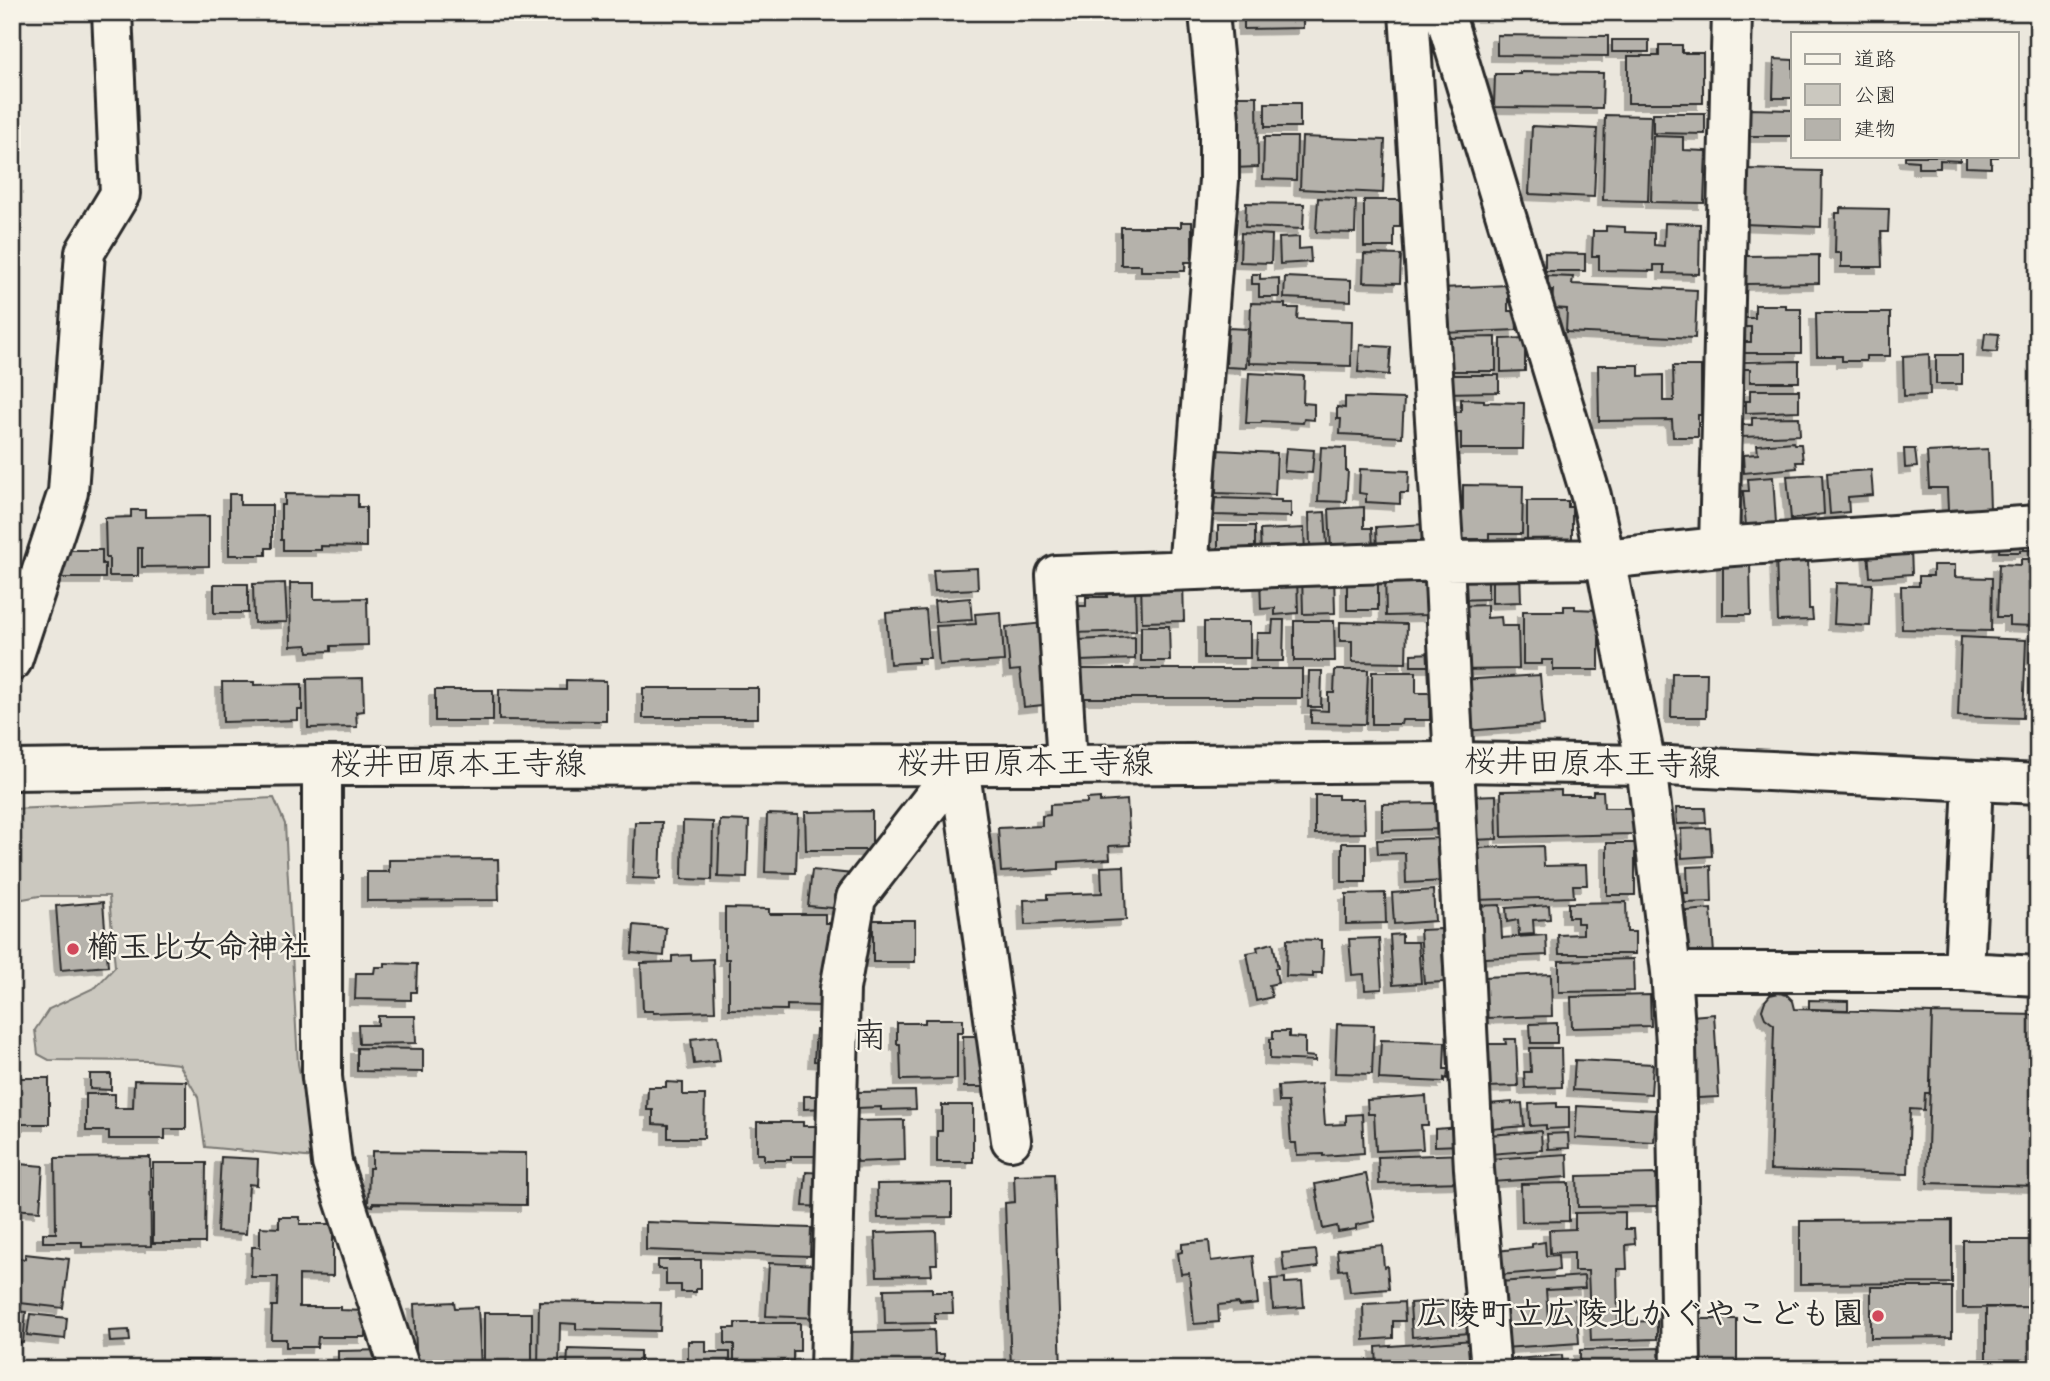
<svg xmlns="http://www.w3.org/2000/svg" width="2050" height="1381" viewBox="0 0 2050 1381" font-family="'Indie Flower','Klee One',sans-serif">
<defs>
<filter id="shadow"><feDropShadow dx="-6" dy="6" stdDeviation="0" flood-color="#0004"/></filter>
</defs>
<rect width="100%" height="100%" fill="#ebe7dd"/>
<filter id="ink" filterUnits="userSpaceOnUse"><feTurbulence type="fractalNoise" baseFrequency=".0143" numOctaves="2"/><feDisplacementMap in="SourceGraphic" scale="14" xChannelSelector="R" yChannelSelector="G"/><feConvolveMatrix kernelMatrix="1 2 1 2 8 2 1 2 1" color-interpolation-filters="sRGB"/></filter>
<g filter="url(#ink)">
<path fill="#cbc8bf" stroke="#7b7a75" stroke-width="2" d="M274 798 285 824 298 1064 316 1158 205 1147 198 1097 179 1064 150 1061 49 1060 38 1054 35 1030 49 1009 96 987 115 967 109 896H39L12 901V809Z"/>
<path fill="#b5b2ab" stroke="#2b2b2b" stroke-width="2" filter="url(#shadow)" d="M1244 12H1300V16H1303V28L1244 29Z
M1497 35 1608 36V56L1497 55Z
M1612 40H1649V52H1612Z
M1659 45H1682V53H1703V103H1628V56H1659Z
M1774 59 1793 60V98H1773Z
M1520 72 1603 73 1602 108 1494 107 1495 74H1520Z
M1232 96H1257L1258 167 1233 168Z
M1265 103H1300V127H1265Z
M1748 109 1793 110V136H1748Z
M1653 113H1705V134L1653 133Z
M1605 115 1651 116 1648 201 1603 200Z
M1532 126 1597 129 1594 197 1529 194Z
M1653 136 1683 137V150L1706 151 1704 203 1651 202Z
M1264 137H1297L1296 180 1263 179Z
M1302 137 1385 140 1383 193 1300 189Z
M1905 156H1960V161L1940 160V168H1918V161L1905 160Z
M1966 156H1998V157H1991V168L1966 167Z
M1744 169 1822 171 1821 227 1743 224Z
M1318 198 1356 200 1355 233 1316 232Z
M1364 200H1400V227H1394V247H1364Z
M1246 203 1304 204 1303 229 1245 227Z
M1840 208 1889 209 1888 232H1881L1882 267H1841V253H1835L1836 213H1840Z
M1181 222H1192V262H1185V271H1141V265H1121V227H1181Z
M1665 223 1700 224 1699 274 1664 273V265H1654V271L1599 270V256H1592L1593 231H1606V226L1625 227V232L1654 233V245L1664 246Z
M1241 233 1272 235 1271 263 1240 262Z
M1299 237V249L1310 248 1311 262 1280 264 1279 238Z
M1545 253 1585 254V271H1545Z
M1364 254 1401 255 1400 283 1363 282Z
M1819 255V283L1746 284V256Z
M1252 274H1260V279L1279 278V297H1259V284H1252Z
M1548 276 1573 277 1572 284 1697 290 1695 338 1566 332 1567 309 1552 308 1553 290H1547Z
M1285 277 1351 280V301L1284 298Z
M1508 285V311H1516L1517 330 1443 333 1442 288Z
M1251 303 1285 304V308H1298L1297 319 1352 321 1351 366 1249 363Z
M1755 305H1786V309H1801V353H1741V342H1751V327H1741V318H1755Z
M1816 313H1890V356H1866V361H1842V356H1817Z
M1228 328 1248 329 1246 368 1226 367Z
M1985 333 1999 334 1997 352 1983 351Z
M1496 337V371H1442L1449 338Z
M1525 338V371L1501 372V339Z
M1360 345 1391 347 1389 375 1358 372Z
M1929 354 1930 395 1904 396 1903 356Z
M1936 355H1962V384H1936Z
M1799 361V382H1750V369H1741V362Z
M1598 365H1639V376L1663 375V401H1674L1673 366H1701V415H1698V437H1673L1672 420 1599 421Z
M1249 373 1304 376 1303 403 1314 404V420L1304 419 1303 423 1262 421 1261 423H1246Z
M1443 375H1499V392L1443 393Z
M1750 390H1799V411L1746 413V401H1750Z
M1345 397 1404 399 1402 437 1340 434 1341 419H1337V407L1345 408Z
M1461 399 1484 400V402L1524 403 1523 449H1461V433H1456V412H1461Z
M1799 417 1800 435 1740 437V425H1752V418Z
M1793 442 1794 444H1801L1803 462H1796L1797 468 1744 473 1743 455 1758 454 1757 445Z
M1321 447 1346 448V471H1348L1346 502 1318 501Z
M1286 448 1314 450 1312 473 1284 471Z
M1904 449H1915L1917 467 1905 468Z
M1988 449 1990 509 1948 510 1947 488H1929L1927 452Z
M1217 450 1277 453 1275 495 1216 493Z
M1360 469 1409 471 1408 493H1400V504L1366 502V494L1359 493Z
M1871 470 1873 495 1848 497 1849 512 1830 514 1827 473Z
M1822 474 1824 514 1791 519 1787 476Z
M1773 477 1776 523 1746 526 1743 491H1749L1748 479Z
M1463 485 1523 486 1522 534H1489V539H1460V509H1463Z
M229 494H240V505H272V548H266V555H229Z
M285 494 358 495V507H366V547L321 546V550H283V540H281V505H285Z
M1215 498 1281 500V502H1291V517L1214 515Z
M1527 501H1568V507H1572V541L1527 549Z
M1364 507V528H1372L1373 550 1331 552 1329 509Z
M131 510H145V517L209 516V566L142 567V548H138V576H109V558H106L105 518 131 517Z
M1325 512 1327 546 1310 547 1309 513Z
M1426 524 1427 548 1377 551 1376 527Z
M1218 526H1255V554H1218Z
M1304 528 1305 554 1261 555 1260 530Z
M2000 541 2037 543 2036 550H2020V552H1999Z
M1911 548 1912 574 1870 577 1868 550Z
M61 550H102V564H105V578H61Z
M1776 554H1808L1809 609H1812L1813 620 1778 621Z
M2021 559H2038V619L2034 618 2033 626 2009 625V617H1997L1999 564 2021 565Z
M1750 560 1751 615H1723V561Z
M1933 565H1955V577L1992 578 1991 631 1902 629 1901 586H1919V576H1933Z
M977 568 978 589 935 591 933 570Z
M1428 570 1429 615 1386 616 1385 572Z
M1456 570H1488V599L1456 600Z
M1520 571 1521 602 1492 603V572Z
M1334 572 1335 613 1303 614 1302 573Z
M1347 572H1378V610H1347Z
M1297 574 1298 613 1275 615V608L1261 609 1260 576Z
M1183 580 1184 621 1142 622 1141 581Z
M285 583 287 622 254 623 253 584Z
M290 583H314V599L367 598 368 645 331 646V651L308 652 307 645 291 646Z
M1836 583 1872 584 1870 626 1834 624Z
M214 584H248V613H214Z
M1135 586 1136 631 1073 633 1072 606H1086V597H1107L1106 587Z
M970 598 972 620 936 622 934 601Z
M1487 605V618L1501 617 1502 626H1518L1519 669 1461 670 1459 606Z
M1564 606H1575V609L1599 610V670H1553V660H1542V664H1523V611H1564Z
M926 610 930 658H918V662L890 664 886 613Z
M1001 612 1004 661 939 665 936 626 976 624 975 614Z
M1273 620H1284L1283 661H1256L1257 633H1272Z
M1294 621H1334L1335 661H1294Z
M1204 622H1250V658H1204Z
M1340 622 1407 624 1406 663 1352 662V641H1340Z
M1044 623 1047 699H1043V705L1024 707 1020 670 1010 671 1006 627Z
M1141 626H1169L1170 661H1141Z
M2033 632 2038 633V658H2032Z
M1135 637V659L1080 661 1079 640Z
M1961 637 2026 640 2023 718 1958 716Z
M1433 653V666H1411V654Z
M1075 669H1302V698H1075Z
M1335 670H1368L1366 724 1311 723V710L1328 711V693H1334Z
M1309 671H1322L1321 707H1308Z
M1372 672H1416V693H1430V720H1402L1401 724H1372Z
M1672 673H1707L1706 717H1671Z
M1540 675 1544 725 1465 731 1461 680Z
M363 678 364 711 356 712 357 727 308 728 307 679Z
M566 680 606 681V721L499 720V689L566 690Z
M222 682H254V685L302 684V710H298V720L223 722Z
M643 688H758V718H643Z
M435 690H493V721H435Z
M1561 790V795H1593V791H1603L1604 808H1632L1633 834 1502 837 1501 791Z
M1315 795H1338V799H1364L1365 833 1315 834Z
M1496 795 1497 839 1471 840 1470 796Z
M1100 798V802L1127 800 1130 845 1109 846 1110 859 1059 862V869L1001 872 998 828 1042 826V816L1050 815V805L1087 803V799Z
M1441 803 1442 829 1382 831V804Z
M1676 808H1705L1706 823 1677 824Z
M872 811V850H806L805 812Z
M767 814 798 815 796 873 765 872Z
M720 820 749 821 747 878 718 877Z
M683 821 713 822 712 880 682 879Z
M635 822H662L660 879 633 878Z
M1710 828 1712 856 1682 858 1681 829Z
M1443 838 1445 881 1406 883 1405 853 1378 854 1377 840Z
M1342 843H1366V882H1342Z
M1607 843H1635V895H1607Z
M1543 846 1544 866 1586 865 1587 885H1573L1574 897 1474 900 1472 848Z
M498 859 499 900 367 901V872H389V860Z
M1124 866 1126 920 1025 925 1024 900 1047 899V895L1102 893 1101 867Z
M1711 866 1712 902 1685 903 1684 893H1688L1687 867Z
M812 870 853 874 845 909 808 906Z
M1433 890 1435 921 1394 924 1392 893Z
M1385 893 1386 923 1346 924V894Z
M103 902 108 966 61 970 56 906Z
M1626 902 1627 932H1635V954H1559L1558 935 1583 934V923H1577V917H1568V903Z
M1500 905 1502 938 1546 935 1547 955 1485 958 1484 944 1476 945 1474 906Z
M1549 905 1550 919 1533 920 1534 934 1519 935 1518 920 1507 922 1506 908Z
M725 908 769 909V914H825V923H834L822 1006 787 1005V1010L729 1009V959H725Z
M1711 909 1714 954 1689 956 1686 911Z
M873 920H915V962H873Z
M634 925 666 928 664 956 632 953Z
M1441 929 1444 982 1424 983 1420 930Z
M1402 934V942H1418L1421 983 1393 985 1390 935Z
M1379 938 1382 989 1365 990 1364 974 1352 975 1349 939Z
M1287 939 1321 940V949H1323L1322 973H1313V977L1286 976Z
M1273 943 1278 968H1275L1278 983 1269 985 1272 997 1256 1001 1247 953 1258 951 1257 947Z
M691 955V960L713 959 715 1011 653 1013V1011H643L641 963 672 962V956Z
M1633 959 1634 991 1559 992V961Z
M385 963 417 964 416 992H411V1000L355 999 356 973H374L375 967H385Z
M1551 974 1552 1016 1486 1018 1484 977Z
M1779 993 1787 995 1793 1001 1795 1009 1932 1013 1930 1093H1925L1924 1110 1910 1109 1908 1174 1770 1170 1774 1025 1765 1018 1762 1010 1765 1001 1770 995Z
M1650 995 1651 1026 1572 1028 1571 997Z
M1809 1000 1848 1001V1010L1809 1009Z
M1932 1013 2038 1015V1186L1927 1183Z
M1714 1014 1719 1097 1698 1098 1692 1016Z
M378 1016H415L416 1043 359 1044 358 1025H378Z
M925 1019H963V1032H957V1079L901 1080 900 1044H897V1023H925Z
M1557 1023V1043H1531L1530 1024Z
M1337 1024 1374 1025 1372 1074 1335 1073Z
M816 1030 832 1031 830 1062 814 1061Z
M1273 1031H1289V1037L1305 1038V1056L1315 1057V1061L1270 1059V1039H1273Z
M717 1036 720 1061 694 1064 691 1039Z
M963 1036H990V1087H964Z
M1505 1039H1516L1518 1086 1486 1087 1484 1044H1506Z
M1381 1040 1445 1042 1444 1069H1448L1447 1079 1444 1078V1082L1379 1079Z
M357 1048 423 1049V1072L357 1071Z
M1530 1048H1561L1562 1087 1525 1088 1524 1072H1531Z
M1575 1060 1653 1064 1651 1094 1573 1090Z
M90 1074H111V1090L90 1089Z
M12 1078H49V1124H12Z
M134 1080 186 1081V1129H165V1139H109V1131H86V1094H115V1108H133Z
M666 1082 683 1083V1095H705L704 1138H668V1125L653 1124V1110H647L648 1087H666Z
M1322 1083 1325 1125 1346 1124V1115L1362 1114 1364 1153 1323 1156V1154L1297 1155 1296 1143H1291L1288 1102H1279L1278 1086Z
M915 1091 916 1109 881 1110V1107L857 1108V1092Z
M804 1096H825L826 1108 804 1109Z
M1426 1096 1428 1125H1421L1423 1149 1376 1151 1374 1114H1368L1367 1100Z
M1512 1102V1104L1522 1103 1524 1126 1491 1129 1489 1104Z
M1557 1103V1107H1569V1128L1546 1129V1125L1530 1126 1529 1104Z
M942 1105H973V1162H937V1131H942Z
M1577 1106 1656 1110 1654 1142 1575 1138Z
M904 1120 905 1160 856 1162 855 1121Z
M757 1122H803V1126H825V1156H791V1160H764V1154H757Z
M1460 1127 1461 1145 1435 1146V1129Z
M1541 1131 1542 1150 1490 1154 1489 1135Z
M1568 1133 1569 1148 1548 1149 1547 1134Z
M372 1151 526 1153V1205L373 1203V1206L368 1205 369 1168H372Z
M1465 1154 1466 1182 1379 1184 1378 1157Z
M1567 1154 1568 1177 1491 1182 1490 1159Z
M12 1155H21L20 1164 43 1166 40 1211 12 1209Z
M150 1157 151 1246 82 1247V1242H43V1233H56L55 1158Z
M221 1157 258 1159 257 1185 249 1184 246 1234 217 1232Z
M153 1163H206L205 1243H153Z
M806 1172 827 1173 825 1207 803 1206Z
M1054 1174 1061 1369H1011L1005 1203 1015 1202 1014 1175Z
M1366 1174 1375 1221 1356 1225V1229L1338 1232 1337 1226 1323 1229 1315 1184Z
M1656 1174 1657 1206 1578 1207 1577 1176Z
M952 1183V1217L878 1218 877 1184Z
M1569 1183V1221L1522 1222 1521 1184Z
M1625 1212V1229H1634L1635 1244 1626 1245 1627 1269H1617L1618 1322 1657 1321V1339L1591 1341 1588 1271H1574V1252L1550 1253 1549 1230 1575 1229V1213Z
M279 1217H300V1224H333V1276L299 1275V1307H340V1310L365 1311V1337H318L317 1347H286V1339H271L272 1306H277L278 1277H251L252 1247H260V1227L279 1228Z
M1952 1220V1283L1800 1284V1221Z
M646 1222 811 1228 810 1256 646 1250Z
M936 1231 937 1264H931L932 1275 877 1276 875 1233Z
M1963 1240H2038V1307L1963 1308Z
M1209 1241 1211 1261 1253 1256 1258 1304 1239 1306 1238 1303 1218 1305 1219 1322 1194 1324 1189 1273 1181 1274 1178 1253 1182 1252V1244Z
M1545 1242 1546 1256 1558 1255 1559 1270 1499 1275 1497 1251 1532 1247V1244Z
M1382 1245 1384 1267 1387 1266 1389 1289 1350 1292 1347 1269 1339 1270 1337 1250Z
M1316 1250 1318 1267 1284 1271 1282 1253Z
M25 1254 69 1259 63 1308 12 1302V1257L25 1259Z
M658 1260H701V1289H696V1292H681V1285H666V1269H658Z
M769 1263 823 1265 821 1318 766 1316Z
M1584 1276 1585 1288 1546 1290 1548 1318H1555L1554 1302 1576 1300 1579 1343 1503 1348 1499 1282Z
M1285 1278V1283L1302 1282 1304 1307 1273 1309 1271 1279Z
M1871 1287H1952V1337L1871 1338Z
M932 1288V1292H952L953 1313H935V1323L885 1324 884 1289Z
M1469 1299 1471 1333 1412 1337 1410 1303Z
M539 1301 661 1303 660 1331 576 1329V1324L560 1323 559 1369H538Z
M454 1302 455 1308 478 1307 481 1369H417L414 1304Z
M1404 1302 1405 1321H1393V1338L1364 1340 1363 1304Z
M1986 1307H2038V1360H1986Z
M12 1311 26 1312 23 1343 12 1342Z
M484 1313H532V1369H484Z
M30 1314 67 1318 65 1339 27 1335Z
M1696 1319H1737V1369H1696Z
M735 1323H800V1351H793V1361H734V1344H725V1328H735Z
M129 1330 130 1341 110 1342 109 1331Z
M934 1330 935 1354H944L945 1369H848L847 1332Z
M1474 1340 1476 1369H1377L1376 1347Z
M688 1341H706V1352H730V1369H688Z
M1659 1348 1660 1369H1580V1350Z
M568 1349 640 1351V1369H567Z
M387 1350V1369H338V1351Z
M1562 1355 1563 1369H1507L1506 1360Z
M173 1360H208V1369H173Z
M647 1362 671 1363V1369H647Z
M737 1365 817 1366V1369H737Z"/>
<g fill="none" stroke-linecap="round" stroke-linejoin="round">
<g stroke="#2b2b2b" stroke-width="44">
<path id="minor" d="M1409 12 1444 561 1474 1169 1491 1369
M1444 12 1591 496 1605 559 1646 765 1671 972 1676 1043 1681 1369
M1719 547 1732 12
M1188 570 1219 180V120L1209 12
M12 661 68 492 85 252 120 194 112 12
M959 765 1011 1140
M1067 765 1056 575 1444 561 1605 559 1719 547 2038 525
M322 766V1077L332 1163 400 1369
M1671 972H1964L2038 976
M1964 972 1973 782
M830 1369 840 989 856 898 959 765"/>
</g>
<g stroke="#2b2b2b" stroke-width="44">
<path id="major" d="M12 770 322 766 1067 765 1454 762 1646 765 2038 784"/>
</g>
<use href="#minor" stroke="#f7f3e8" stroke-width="38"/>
<use href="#major" stroke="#f7f3e8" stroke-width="38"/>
</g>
</g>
<g fill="#d1495b" stroke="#f7f3e8" stroke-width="2.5">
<circle cx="73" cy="949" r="7"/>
<circle cx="1878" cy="1316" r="7"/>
</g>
<g text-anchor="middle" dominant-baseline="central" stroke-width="5" stroke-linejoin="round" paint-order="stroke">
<g font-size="32" fill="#2b2b2b" stroke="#f7f3e8">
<text x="1025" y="765">桜井田原本王寺線</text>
<text x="458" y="766">桜井田原本王寺線</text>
<text transform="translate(1592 766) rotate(1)">桜井田原本王寺線</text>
</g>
<g font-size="32" font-weight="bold" fill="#2b2b2b" stroke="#f7f3e8" text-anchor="start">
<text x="87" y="949">櫛玉比女命神社</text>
<text x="1864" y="1316" text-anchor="end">広陵町立広陵北かぐやこども園</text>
</g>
<g font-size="35" fill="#2b2b2b" stroke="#f7f3e8">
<text x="870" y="1038">南</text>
</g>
</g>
<rect width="2050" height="1381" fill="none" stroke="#f7f3e8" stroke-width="42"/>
<rect x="21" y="21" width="2008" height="1339" fill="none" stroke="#2b2b2b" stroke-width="2.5" filter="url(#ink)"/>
<rect x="1791" y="32" width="228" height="126" fill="#f7f3e8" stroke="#a5a39c" stroke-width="2"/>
<rect x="1805" y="54" width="35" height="10" fill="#f7f3e8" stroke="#a5a39c" stroke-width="2"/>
<text x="1854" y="66" font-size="21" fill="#2b2b2b">道路</text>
<rect x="1805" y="84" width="35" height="21" fill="#cbc8bf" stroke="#a5a39c" stroke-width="2"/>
<text x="1854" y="102" font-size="21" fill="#2b2b2b">公園</text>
<rect x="1805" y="119" width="35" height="21" fill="#b5b2ab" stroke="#a5a39c" stroke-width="2"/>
<text x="1854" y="136" font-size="21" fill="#2b2b2b">建物</text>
</svg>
